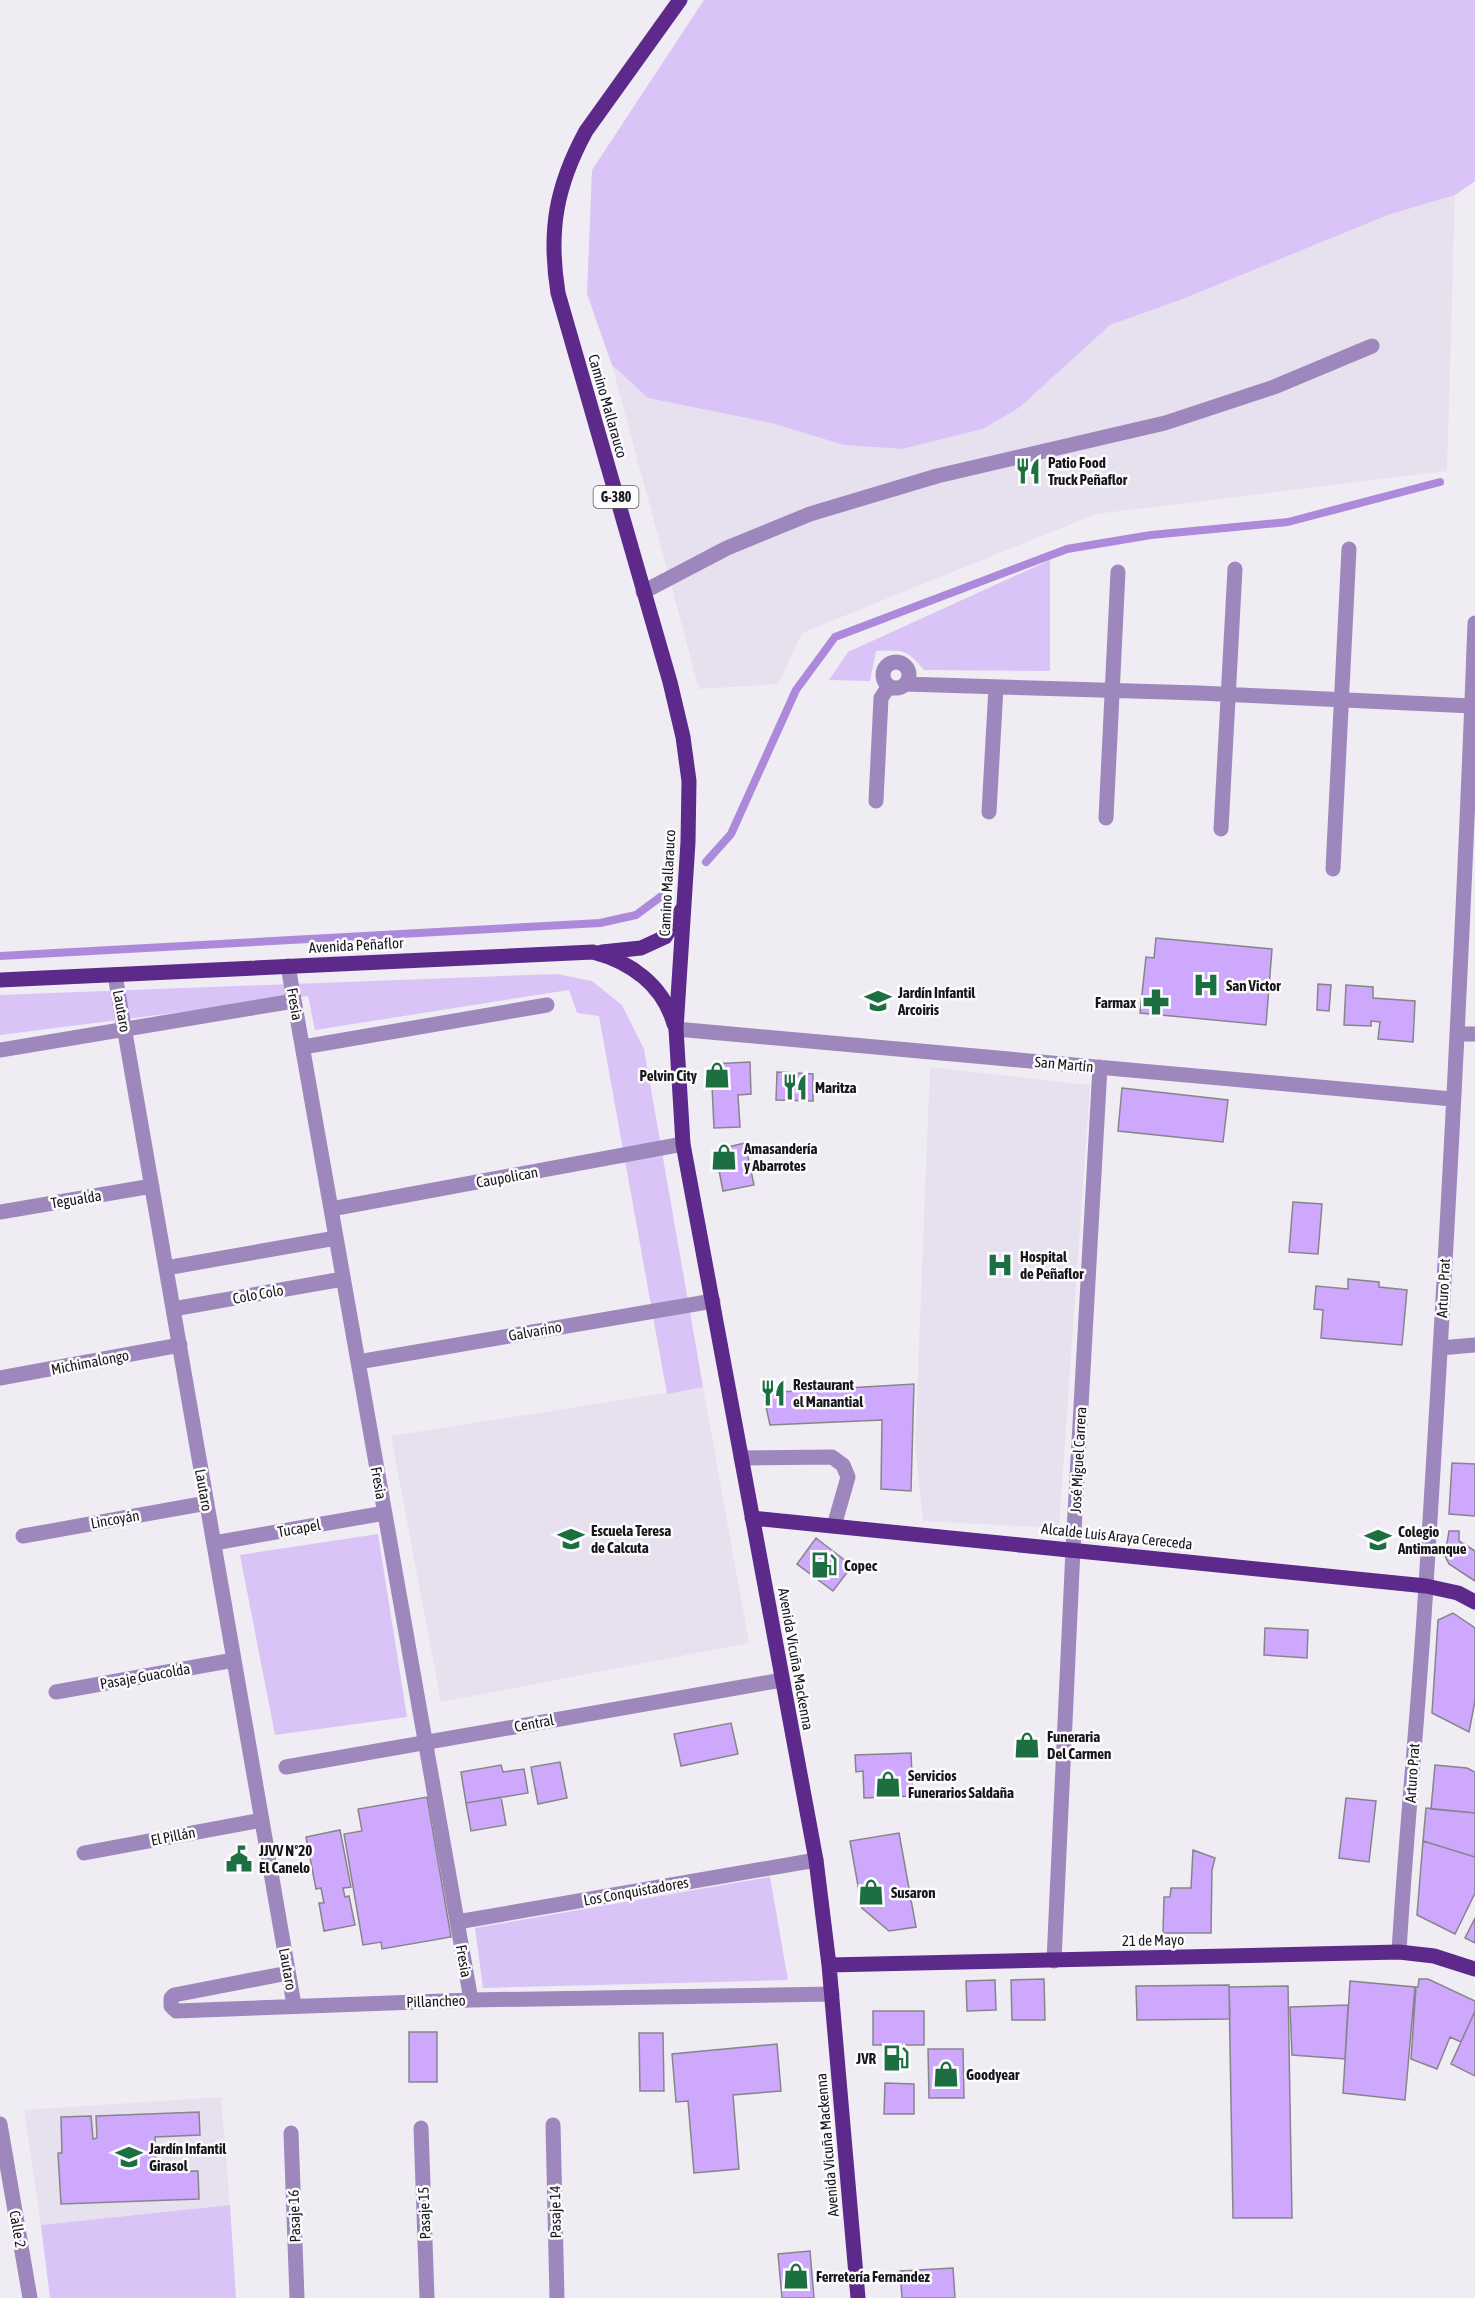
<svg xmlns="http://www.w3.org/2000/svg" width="1475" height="2298" viewBox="0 0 1475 2298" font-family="'Asap Condensed',sans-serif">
<rect width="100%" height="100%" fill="#efedf3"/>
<path fill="#e7e1ef" d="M1455 195 1447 471 1096 514 802 633 778 684 699 689 612 365 648 398 771 423 844 445 902 449 983 429 1020 407 1110 325 1180 300 1388 215Z
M930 1067 1090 1085 1059 1528 923 1521 915 1446Z
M703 1387 749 1643 441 1702 391 1436Z
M221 2097 230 2205 41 2225 24 2110Z"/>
<path fill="#d9c3f7" d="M704 0H1475V181L1455 195 1388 215 1180 300 1110 325 1020 407 983 429 902 449 844 445 771 423 648 398 612 365 587 294 592 170Z
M1050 560V671L924 670C905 648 905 651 876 651L870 681 829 680 848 652Z
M557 974 592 981 622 1005 644 1049 703 1387 667 1394 599 1016 577 1013 569 990 315 1030 308 996 0 1035V995Z
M378 1534 407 1717 275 1735 240 1555Z
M770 1877 788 1980 483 1988 475 1928Z
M230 2205 236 2298H50L41 2225Z"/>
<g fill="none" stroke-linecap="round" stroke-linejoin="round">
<path stroke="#ad89db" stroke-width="8" d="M706 862 731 834 796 690 835 637 1067 549 1151 535 1288 522 1440 482
M0 956 600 923 636 915 663 895"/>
</g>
<path fill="#cda8fd" stroke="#87858a" stroke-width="1.5" d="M1156 938 1272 949 1266 1025 1140 1013 1146 957 1154 958Z
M1318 984 1331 985 1329 1011 1317 1010Z
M1346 985 1373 987V998L1415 1001 1413 1042 1378 1039 1380 1022 1371 1021V1026L1344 1025Z
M750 1062 751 1094 738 1095 740 1127 714 1128 711 1064Z
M777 1072 813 1074V1101L776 1100Z
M1122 1088 1228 1100 1223 1142 1118 1131Z
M745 1143 754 1185 723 1191 715 1150Z
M1293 1202 1322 1204 1318 1254 1289 1252Z
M1348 1279 1379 1282V1287L1407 1290 1402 1345 1321 1338 1323 1310 1314 1309 1316 1286 1348 1289Z
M914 1384 911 1491 881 1489 882 1420 770 1425 763 1393Z
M1452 1463 1475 1464V1516L1449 1514Z
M1449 1531H1459V1541L1475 1551V1581L1449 1564 1445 1556Z
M816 1538 852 1566 833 1591 797 1564Z
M1453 1613 1475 1628V1701L1469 1732 1432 1713 1438 1620Z
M1265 1628 1308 1630 1307 1658 1264 1655Z
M731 1723 738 1754 681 1766 674 1734Z
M911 1753 913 1796 864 1798 863 1771 856 1772 855 1755Z
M560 1762 567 1798 538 1804 531 1767Z
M501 1765 503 1772 524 1769 528 1793 466 1803 461 1772Z
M1435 1765 1467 1768 1475 1772V1813L1431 1809Z
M427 1797 451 1937 382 1949 381 1942 363 1945 344 1834 362 1831 358 1809Z
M501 1797 506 1825 471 1831 466 1803Z
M1346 1798 1376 1801 1369 1862 1339 1858Z
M1426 1808 1475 1813V1857L1423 1841Z
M340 1830 351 1887 343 1888 345 1897 349 1896 355 1925 324 1931 319 1903H324L321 1888 316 1889 306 1837Z
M899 1833 916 1927 889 1931 862 1908 850 1841Z
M1423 1841 1475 1857V1893L1455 1934 1417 1915Z
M1193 1850 1215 1858 1212 1870 1211 1933H1163L1164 1897H1170L1171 1888H1191Z
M1475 1918V1943L1465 1938Z
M1044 1979 1045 2020H1012L1011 1980Z
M1419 1979H1428L1475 2001V2011L1461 2042 1450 2037 1437 2069 1411 2059 1416 1987H1418Z
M995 1980 996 2010 967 2011 966 1981Z
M1350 1981 1415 1987 1405 2100 1343 2093Z
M1229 1985 1230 2019 1137 2020 1136 1986Z
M1288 1986 1292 2218H1233L1229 1987Z
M1348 2005 1345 2059 1292 2055 1290 2007Z
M873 2011H924V2045H873Z
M1475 2011V2076L1451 2064Z
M409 2032H437V2082H409Z
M639 2033H663L664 2091H640Z
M777 2044 781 2091 733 2095 739 2169 694 2173 688 2101 676 2102 672 2054Z
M928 2049H963L964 2098H929Z
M885 2083 914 2084V2114H884Z
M199 2112 200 2135 155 2137 156 2172 198 2171 199 2199 61 2204 58 2153H62L61 2117 91 2116 93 2139 97 2138 96 2116Z
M810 2251 814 2298H782L778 2254Z
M953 2268 955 2298H902L900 2271Z"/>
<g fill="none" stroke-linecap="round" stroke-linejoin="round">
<path stroke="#9e87bd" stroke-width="15" d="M643 592 727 548 810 514 937 476 1165 423 1274 387 1372 346
M883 675a13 13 0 1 1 26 0a13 13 0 1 1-26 0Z
M905 684 1199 693 1472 706
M876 801 881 698 889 686
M989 812 996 687
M1106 818 1118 572
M1221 829 1235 569
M1333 869 1349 549
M288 966 471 2000
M115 975 294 2005
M676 1029 1452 1099
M1457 1034H1475
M303 1047 547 1005
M0 1050 294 1001
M331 1209 683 1144
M0 1212 152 1186
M166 1268 336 1238
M173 1309 343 1279
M1440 1348 1475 1345
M358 1362 713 1301
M0 1378 180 1345
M741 1458 832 1457 843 1465 848 1477 834 1526
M23 1536 207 1503
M214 1543 385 1513
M56 1692 234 1660
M286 1767 782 1680
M84 1853 262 1820
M457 1922 816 1860
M1399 1952C1406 1830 1419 1708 1426 1585 1446 1265 1463 944 1475 623
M1054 1961 1073 1549 1100 1067
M288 1973 174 1995 171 1998V2006L176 2011 471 2000 832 1994
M0 2124 30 2298
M553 2125 557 2298
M421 2128 427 2298
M291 2133 297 2298"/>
<path stroke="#5d2a8c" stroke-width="15" d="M680 0 586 131C556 186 548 231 558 293L670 682 683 737 689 781 688 842 676 1029 683 1144 816 1860 829 1965 858 2298
M602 952 641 948 665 937 683 908
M0 980 593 952C631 962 663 985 674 1024
M752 1518 1426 1586 1458 1593 1475 1602
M829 1965 1399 1952 1434 1956 1475 1969"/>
</g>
<defs>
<g id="restaurant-bare" transform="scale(2.07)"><path d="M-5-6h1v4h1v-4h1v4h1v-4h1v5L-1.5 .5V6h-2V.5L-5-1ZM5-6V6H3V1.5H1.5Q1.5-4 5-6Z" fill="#1c6f40" stroke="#fcfbfe" stroke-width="2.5" paint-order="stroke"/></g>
<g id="hospital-bare" transform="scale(2.07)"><path d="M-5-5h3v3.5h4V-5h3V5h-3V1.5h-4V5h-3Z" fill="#1c6f40" stroke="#fcfbfe" stroke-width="2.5" paint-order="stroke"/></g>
<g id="school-bare" transform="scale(2.07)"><path d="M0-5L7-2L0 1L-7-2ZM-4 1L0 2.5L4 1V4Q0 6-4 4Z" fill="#1c6f40" stroke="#fcfbfe" stroke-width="2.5" paint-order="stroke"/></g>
<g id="pharmacy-bare" transform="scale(2.07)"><path d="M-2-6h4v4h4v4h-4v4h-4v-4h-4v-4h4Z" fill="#1c6f40" stroke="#fcfbfe" stroke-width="2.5" paint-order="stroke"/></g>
<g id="shop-bare" transform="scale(2.07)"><path d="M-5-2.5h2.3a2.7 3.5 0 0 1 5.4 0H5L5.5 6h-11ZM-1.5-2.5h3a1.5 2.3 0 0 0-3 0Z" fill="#1c6f40" stroke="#fcfbfe" stroke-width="2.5" paint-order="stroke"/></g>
<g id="fuel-bare" transform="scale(2.07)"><path d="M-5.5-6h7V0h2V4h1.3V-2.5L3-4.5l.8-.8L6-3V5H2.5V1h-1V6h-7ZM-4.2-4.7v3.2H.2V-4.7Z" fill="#1c6f40" stroke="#fcfbfe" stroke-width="2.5" paint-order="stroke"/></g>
<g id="civic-bare" transform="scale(2.07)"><path d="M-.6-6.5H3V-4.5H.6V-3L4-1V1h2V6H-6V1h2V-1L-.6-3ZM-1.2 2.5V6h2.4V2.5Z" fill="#1c6f40" stroke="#fcfbfe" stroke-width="2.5" paint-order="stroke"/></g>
</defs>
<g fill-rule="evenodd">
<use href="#restaurant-bare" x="1028" y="471"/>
<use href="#hospital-bare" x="1206" y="985"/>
<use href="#school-bare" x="878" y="1001"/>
<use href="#pharmacy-bare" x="1156" y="1002"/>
<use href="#shop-bare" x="717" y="1075"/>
<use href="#restaurant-bare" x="795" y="1087"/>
<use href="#shop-bare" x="724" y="1157"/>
<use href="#hospital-bare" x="1000" y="1265"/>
<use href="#restaurant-bare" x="773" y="1393"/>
<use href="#school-bare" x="571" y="1539"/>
<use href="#school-bare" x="1378" y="1540"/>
<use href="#fuel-bare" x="824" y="1565"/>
<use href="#shop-bare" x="1027" y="1745"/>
<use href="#shop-bare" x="888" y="1784"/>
<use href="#civic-bare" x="239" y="1859"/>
<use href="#shop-bare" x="871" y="1892"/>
<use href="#fuel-bare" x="896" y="2058"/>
<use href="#shop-bare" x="946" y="2074"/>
<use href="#school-bare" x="129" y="2157"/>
<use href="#shop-bare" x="796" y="2276"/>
</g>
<g text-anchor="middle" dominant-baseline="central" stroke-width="5" stroke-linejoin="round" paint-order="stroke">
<rect fill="#fcfbfe" stroke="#5c5b5d" stroke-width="1.5" x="593.5" y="486" width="45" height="22" rx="4.5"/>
<g font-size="14" font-weight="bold" fill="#171618">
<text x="616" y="497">G-380</text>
</g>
<g font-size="15" fill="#171618" stroke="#fcfbfe">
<text transform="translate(608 406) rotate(74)">Camino Mallarauco</text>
<text transform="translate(667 883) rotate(-87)">Camino Mallarauco</text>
<text transform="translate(356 945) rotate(-3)">Avenida Peñaflor</text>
<text transform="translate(295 1004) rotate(80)">Fresia</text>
<text transform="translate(122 1011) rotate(80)">Lautaro</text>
<text transform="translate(1064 1064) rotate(5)">San Martín</text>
<text transform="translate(507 1177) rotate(-10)">Caupolican</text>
<text transform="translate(76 1199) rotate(-9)">Tegualda</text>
<text transform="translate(1443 1288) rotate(-87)">Arturo Prat</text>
<text transform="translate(258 1294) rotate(-10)">Colo Colo</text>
<text transform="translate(535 1331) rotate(-10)">Galvarino</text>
<text transform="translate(90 1362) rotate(-11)">Michimalongo</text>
<text transform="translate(1078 1460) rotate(-87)">José Miguel Carrera</text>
<text transform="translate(379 1483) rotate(80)">Fresia</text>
<text transform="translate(204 1490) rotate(80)">Lautaro</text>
<text transform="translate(115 1519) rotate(-10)">Lincoyán</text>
<text transform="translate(299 1528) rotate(-10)">Tucapel</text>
<text transform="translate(1117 1536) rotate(6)">Alcalde Luis Araya Cereceda</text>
<text transform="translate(796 1659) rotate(80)">Avenida Vicuña Mackenna</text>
<text transform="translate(145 1676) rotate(-10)">Pasaje Guacolda</text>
<text transform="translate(534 1723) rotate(-10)">Central</text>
<text transform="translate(1412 1773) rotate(-86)">Arturo Prat</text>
<text transform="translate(173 1836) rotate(-11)">El Pillán</text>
<text transform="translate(636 1891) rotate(-10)">Los Conquistadores</text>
<text transform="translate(1153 1940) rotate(-1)">21 de Mayo</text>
<text transform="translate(464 1961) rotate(80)">Fresia</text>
<text transform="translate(288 1969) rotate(80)">Lautaro</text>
<text transform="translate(436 2001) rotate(-2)">Pillancheo</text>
<text transform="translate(827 2145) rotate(-95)">Avenida Vicuña Mackenna</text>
<text transform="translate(555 2212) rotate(-91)">Pasaje 14</text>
<text transform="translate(424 2213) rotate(-92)">Pasaje 15</text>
<text transform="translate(294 2216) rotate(-92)">Pasaje 16</text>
<text transform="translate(18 2229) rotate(80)">Calle 2</text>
</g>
<g font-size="15" font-weight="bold" fill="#171618" stroke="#fcfbfe" text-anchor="start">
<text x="1048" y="462">Patio Food<tspan x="1048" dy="17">Truck Peñaflor</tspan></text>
<text x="1226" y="985">San Victor</text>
<text x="898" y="992">Jardín Infantil<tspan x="898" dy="17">Arcoiris</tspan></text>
<text x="1136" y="1002" text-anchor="end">Farmax</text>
<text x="697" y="1075" text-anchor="end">Pelvin City</text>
<text x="815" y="1087">Maritza</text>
<text x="744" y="1148">Amasandería<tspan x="744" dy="17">y Abarrotes</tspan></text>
<text x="1020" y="1256">Hospital<tspan x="1020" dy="17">de Peñaflor</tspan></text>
<text x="793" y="1384">Restaurant<tspan x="793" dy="17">el Manantial</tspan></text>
<text x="591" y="1530">Escuela Teresa<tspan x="591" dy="17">de Calcuta</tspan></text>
<text x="1398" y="1531">Colegio<tspan x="1398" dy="17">Antimanque</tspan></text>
<text x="844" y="1565">Copec</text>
<text x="1047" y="1736">Funeraria<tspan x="1047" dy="17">Del Carmen</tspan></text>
<text x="908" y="1775">Servicios<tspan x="908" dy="17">Funerarios Saldaña</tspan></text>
<text x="259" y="1850">JJVV Nº20<tspan x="259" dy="17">El Canelo</tspan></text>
<text x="891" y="1892">Susaron</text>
<text x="876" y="2058" text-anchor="end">JVR</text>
<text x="966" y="2074">Goodyear</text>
<text x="149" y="2148">Jardín Infantil<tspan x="149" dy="17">Girasol</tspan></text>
<text x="816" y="2276">Ferretería Fernandez</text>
</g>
</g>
</svg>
